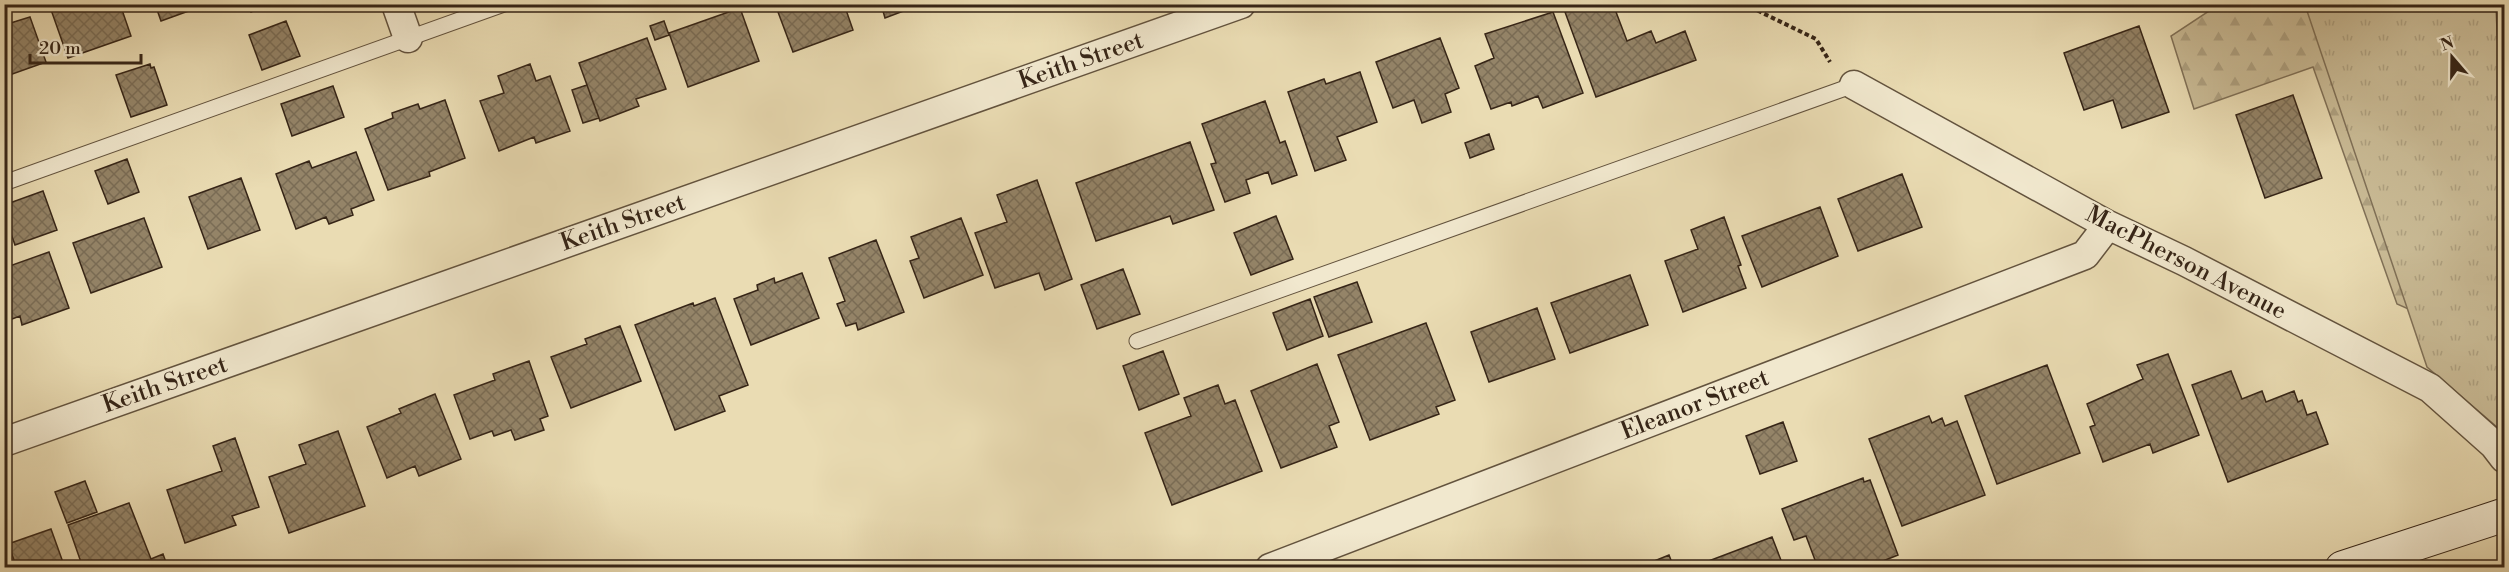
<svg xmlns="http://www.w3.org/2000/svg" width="2509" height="572" viewBox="0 0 2509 572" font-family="'Libre Bodoni',serif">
<defs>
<pattern id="forest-firs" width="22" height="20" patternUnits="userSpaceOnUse" patternTransform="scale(1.5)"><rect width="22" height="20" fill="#cbbd98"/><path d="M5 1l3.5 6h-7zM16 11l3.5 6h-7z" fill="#afa282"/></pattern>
<pattern id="park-tufts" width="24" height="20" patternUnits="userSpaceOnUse" patternTransform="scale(1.5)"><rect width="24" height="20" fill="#cbbd98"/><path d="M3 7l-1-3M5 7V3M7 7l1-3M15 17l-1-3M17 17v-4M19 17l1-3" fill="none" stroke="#afa282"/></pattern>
<pattern id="building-cross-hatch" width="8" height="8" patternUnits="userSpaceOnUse" patternTransform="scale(1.5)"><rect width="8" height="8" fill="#948468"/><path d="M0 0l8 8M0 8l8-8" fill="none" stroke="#7a6c55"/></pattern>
</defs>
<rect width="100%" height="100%" fill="#eadcb3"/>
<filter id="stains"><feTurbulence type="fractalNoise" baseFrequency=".00333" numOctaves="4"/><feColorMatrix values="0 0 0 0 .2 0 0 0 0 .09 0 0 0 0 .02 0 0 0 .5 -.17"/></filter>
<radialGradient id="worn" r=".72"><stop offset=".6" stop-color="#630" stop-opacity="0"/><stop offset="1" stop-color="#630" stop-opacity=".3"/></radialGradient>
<path fill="url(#forest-firs)" stroke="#807158" stroke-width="1.5" d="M2218 5H2504L2481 341 2397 304 2313 67 2194 109 2171 36Z"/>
<path fill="url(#park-tufts)" stroke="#807158" stroke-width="1.5" d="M2305 5H2504V433L2427 367Z"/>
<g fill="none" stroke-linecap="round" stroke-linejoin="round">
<path stroke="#7d6e55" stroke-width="10" d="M2500 4 2504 85"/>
</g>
<path fill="url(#building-cross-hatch)" stroke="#362517" stroke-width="1.5" d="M49 4H120L131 36 68 58Z
M155 4H208L161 21Z
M248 4H270L251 12Z
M775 4H844L853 30 793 52Z
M881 4H932L916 10 914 7 885 18Z
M1584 4H1613L1627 41 1651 31 1656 43 1685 31 1696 60 1596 97 1565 12Z
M740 8 759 61 688 87 669 33Z
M1553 12 1583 93 1543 108 1538 96 1512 106 1511 102 1491 109 1475 66 1494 58 1485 34Z
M30 17 46 62 4 77V25Z
M286 21 300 56 262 70 249 35Z
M664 21 669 35 655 40 650 26Z
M2139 26 2169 112 2122 128 2113 100 2084 110 2064 53Z
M647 38 666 89 636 99 639 106 600 121 579 63Z
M1440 38 1459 88 1445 94 1451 112 1422 123 1414 100 1393 108 1376 62Z
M150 64 151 68 154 67 167 105 131 117 116 75Z
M530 64 536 81 550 76 570 131 536 143 534 137 499 151 480 101 504 93 498 76Z
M1360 72 1377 122 1337 137 1346 160 1315 171 1288 92 1324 79 1326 84Z
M587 85 599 118 583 123 572 90Z
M333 86 344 117 292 136 281 104Z
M2293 95 2322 178 2265 198 2236 115Z
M445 100 465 158 429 172 430 176 388 190 365 129 393 118 392 113 418 104 420 109Z
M1265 101 1280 143 1285 141 1297 175 1272 184 1268 172 1246 180 1250 193 1225 202 1211 164 1216 163 1202 124Z
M1489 134 1494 149 1470 158 1465 143Z
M1190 142 1214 210 1173 224 1170 216 1096 241 1076 183Z
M356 152 374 200 351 209 353 215 329 224 326 217 296 229 276 174 309 161 312 168Z
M127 159 139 192 108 204 95 171Z
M1902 174 1922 227 1858 251 1838 199Z
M241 178 260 230 208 249 189 197Z
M1037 180 1072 279 1045 290 1039 273 995 288 975 233 1007 222 997 195Z
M43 191 57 230 15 245 4 214V205Z
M1820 207 1838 256 1762 287 1742 236Z
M1276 216 1293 259 1251 275 1234 233Z
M1724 217 1741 265 1738 266 1746 288 1683 312 1665 261 1698 249 1691 230Z
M144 218 162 267 91 293 73 243Z
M961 218 983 275 924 298 910 261 919 258 911 237Z
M876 240 904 312 858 330 856 323 846 326 837 304 845 301 829 258Z
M49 252 69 308 22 325 20 316 4 322V265L7 267Z
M1123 269 1140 314 1097 329 1081 285Z
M802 273 819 318 751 345 734 299 758 290 757 285 774 278 775 283Z
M1630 275 1648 325 1570 353 1551 303Z
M1357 282 1372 322 1329 337 1314 297Z
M715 298 748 385 719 396 725 411 675 430 635 325 693 303 694 306Z
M1310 299 1323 336 1287 350 1273 313Z
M1537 308 1555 359 1489 382 1471 332Z
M1426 323 1455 400 1436 407 1439 414 1370 440 1338 355Z
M620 326 641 381 571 408 551 357 587 344 585 339Z
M1163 351 1179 394 1139 410 1123 366Z
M2168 354 2199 435 2153 453 2150 444 2103 462 2090 427 2095 425 2087 404 2143 379 2137 365Z
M529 361 548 416 540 419 544 430 515 440 511 430 494 436 492 431 470 439 454 395 495 380 493 374Z
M1317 364 1339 422 1329 426 1337 447 1281 468 1251 391Z
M2047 365 2080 453 1997 484 1965 396Z
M2231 371 2242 399 2262 391 2266 402 2294 391 2298 402 2302 400 2307 415 2316 412 2328 444 2228 482 2192 385Z
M1218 385 1225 404 1235 400 1262 471 1172 505 1145 433 1191 416 1184 398Z
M435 394 461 459 419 476 415 466 387 478 367 427 401 413 399 409Z
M1929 416 1932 423 1942 418 1945 426 1957 421 1985 495 1902 526 1869 439Z
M1783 422 1797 461 1760 474 1746 436Z
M338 431 365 506 289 533 269 477 306 464 299 445Z
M235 438 259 507 232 516 236 525 185 543 167 490 222 471 213 446Z
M1863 478 1864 482 1870 480 1898 555 1878 563 1880 568H1818L1806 536 1794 540 1782 509Z
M85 481 97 512 67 523 55 492Z
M129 503 151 559 163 554 168 568H83L68 525Z
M51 529 65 568H17L8 544Z
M1772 537 1784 568H1708L1706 562Z
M8 544 17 568H4V546Z
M1669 555 1674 568H1637Z"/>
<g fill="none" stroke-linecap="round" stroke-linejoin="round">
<g stroke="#63533e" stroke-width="17">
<path id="lane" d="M4 183 504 4
M1137 341 1854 85"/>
</g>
<g stroke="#63533e" stroke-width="31">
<path id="street" d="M396 4 408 38
M1854 85 2108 225 2184 261 2430 388 2494 445 2504 458
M4 442 1241 4
M1270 568 2085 255 2108 225"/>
</g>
<g stroke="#362517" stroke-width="35">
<path id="secondary" d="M2342 568 2504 515"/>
</g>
<path stroke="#362517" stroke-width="4" stroke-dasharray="4.5 3" stroke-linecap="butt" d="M1744 4 1816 39 1830 62"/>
<use href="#lane" stroke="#f1e8ce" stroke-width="15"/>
<use href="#street" stroke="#f1e8ce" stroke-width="28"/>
<use href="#secondary" stroke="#f1e8ce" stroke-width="33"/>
</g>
<g text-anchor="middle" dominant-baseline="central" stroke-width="4.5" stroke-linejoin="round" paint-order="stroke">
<g font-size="24" fill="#362517" stroke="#f1e8ce">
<text transform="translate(1081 61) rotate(-19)">Keith Street</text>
<text transform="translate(623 223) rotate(-19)">Keith Street</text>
<text transform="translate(2186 263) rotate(27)">MacPherson Avenue</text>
<text transform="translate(165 385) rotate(-19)">Keith Street</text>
<text transform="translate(1695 405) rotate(-21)">Eleanor Street</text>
</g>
</g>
<rect width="2509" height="572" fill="none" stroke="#eadcb3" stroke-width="24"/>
<rect x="6" y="6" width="2497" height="560" fill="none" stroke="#362517" stroke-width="3"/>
<rect x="12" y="12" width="2485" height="548" fill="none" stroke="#362517" stroke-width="1.5"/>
<g transform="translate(2452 57) rotate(340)" stroke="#f1e8ce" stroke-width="4.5" paint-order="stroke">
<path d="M0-4.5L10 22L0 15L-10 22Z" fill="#362517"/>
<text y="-9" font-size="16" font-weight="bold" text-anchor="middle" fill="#362517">N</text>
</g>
<path d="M30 54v9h111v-9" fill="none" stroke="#362517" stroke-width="3"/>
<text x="39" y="54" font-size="18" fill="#362517" stroke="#f1e8ce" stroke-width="4.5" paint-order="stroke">20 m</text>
<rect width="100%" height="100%" filter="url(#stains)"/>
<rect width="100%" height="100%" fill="url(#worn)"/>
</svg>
